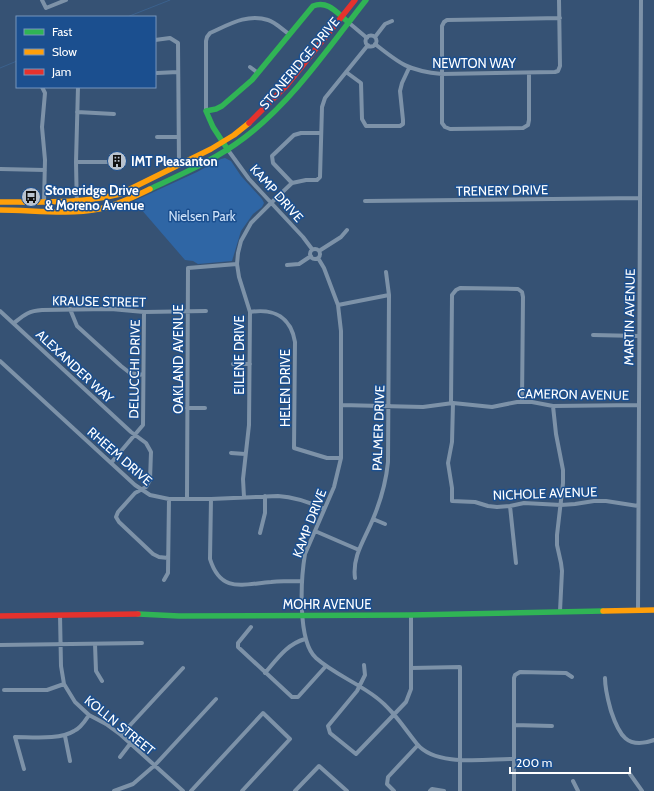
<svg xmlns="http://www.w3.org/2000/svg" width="654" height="791" viewBox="0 0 654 791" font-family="Cabin,sans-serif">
<rect width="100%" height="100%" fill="#365274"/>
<path fill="#2f66a5" d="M225 158 231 161 241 176 262 199 264 203 262 207 253 214 241 231 232 261 198 264 193 261 185 260 134 201 197 172 221 159Z"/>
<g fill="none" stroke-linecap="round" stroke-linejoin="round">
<path stroke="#3b618d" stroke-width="1" d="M127 17 170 0
M0 68 17 61"/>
<path stroke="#7d92a8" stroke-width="4" d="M42 0 46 8 66 0
M348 22 367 38
M365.5 41a5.5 5.5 0 1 1 11 0a5.5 5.5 0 1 1-11 0Z
M375 37 385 24 392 21
M155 40 170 38 178 43 179 165
M375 44C400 64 409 71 442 74L555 72 558 71 560 66 559 0
M250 67 258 73
M346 72 361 83 362 119 366 126H400L403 124V120L400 91 402 83 409 68
M157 73 178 72
M529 73V120L528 125 523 128 450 129 445 127 442 123V26L444 22 447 20 560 18
M42 87 45 93 42 127 45 160 44 202
M206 111V41L207 37 210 33C228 25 247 13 268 20 275 22 283 30 289 34
M77 112 114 114
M157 137H178
M228 150 249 179 303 237 312 249
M76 162H109
M0 169 45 170
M292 183 273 163 272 156 294 135 301 133H320
M365 201 640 198
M77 211 76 162 78 87
M310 254a5 5 0 1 1 10 0a5 5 0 1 1-10 0Z
M319 251 341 237 347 230
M318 258 324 268 338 305 341 331V458L334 487 305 554C301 578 297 641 316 658 334 674 358 683 377 698 393 710 404 728 417 744 436 767 485 759 513 759
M287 265 299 264 311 256
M338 305 389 295
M70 309 77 326 121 366 130 373 143 375
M0 311 131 432 146 443 151 452 150 480 146 487 135 493 118 512 116 517 119 522 153 554 159 557 168 558
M250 312C275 308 291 318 295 342L294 448 327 458H341
M14 323C24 315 28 311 42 310L111 309 144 312 206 311
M593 335 639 336
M0 361 135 485 150 495 169 499H211L278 496C295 497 309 502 324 509
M233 364H250
M451 403 452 295 456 290 460 288 518 289 522 292 523 297 522 402
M453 403 452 442 448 463 452 488V501L475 502 488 506 497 507 510 506 524 503 561 505 575 504 594 501H606L638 506
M341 405 423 407 453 403 492 407 517 402H532L553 406 638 405
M553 406 556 434 563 470V483L557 535V545L561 563 562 571 560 611
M187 408H205
M231 453 245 454
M111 463 143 425 144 312
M244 497 243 479 249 425 250 312 239 277 237 264 238 253 241 241 251 223 271 203 292 183 306 180H317L320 177 322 107 325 98 368 45
M187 499 188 268 237 264
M211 499 210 559C221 594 243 584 271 582 281 581 292 581 302 581
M510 506 516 563
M373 519 385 524
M315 531 359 550
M260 533 265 513V496
M355 578C352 556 365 539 373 519 381 500 386 482 388 462L389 295 386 272
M164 580 168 573 169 499
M638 610 641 0
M60 615 61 666 64 684 75 702 89 715 106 724 121 735 183 791
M251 627 238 643V647L292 697H298L326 666
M95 644 96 671 102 681
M0 645 142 643
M364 665 365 675 357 691 328 726 330 733 356 754 406 702 411 689V615
M411 668 460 667V791
M265 673C277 659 287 644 305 639
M605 678C605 690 608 700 611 711 619 735 627 750 654 740
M4 690H47L64 684
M514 725 552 726
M121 735 183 668
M65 736 70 761
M120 757 130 744
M24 769 15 737C32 737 60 740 74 731 81 728 85 721 89 715
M630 774 642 791
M573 781 578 791
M114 791 133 784 155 765 216 699
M191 791 263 713 290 739 242 791
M295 791 319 766 347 791
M394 791 387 784 388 777 418 745
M430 791 432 789 444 791
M514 791V678L515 675 520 672 566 673 572 677"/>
<path stroke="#30b455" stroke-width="5.5" d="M228 150 213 127 206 111 216 109 222 106 252 80 313 6C328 0 337 13 348 22
M150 189C182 174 215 160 244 138 293 101 328 48 366 0
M138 614 179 616 411 615 603 611"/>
<path stroke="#ff9f0a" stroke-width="5.5" d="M0 202C41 202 80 204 120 194L211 149 234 135 249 123
M0 210C32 210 67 215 99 209 117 205 134 197 150 189
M603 611 654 610"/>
<path stroke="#e5322d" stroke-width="5.5" d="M249 123 287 85 355 0
M0 616 138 614"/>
</g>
<defs>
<g id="building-disc" transform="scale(1)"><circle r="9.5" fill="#b9c2ce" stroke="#1b4f8f"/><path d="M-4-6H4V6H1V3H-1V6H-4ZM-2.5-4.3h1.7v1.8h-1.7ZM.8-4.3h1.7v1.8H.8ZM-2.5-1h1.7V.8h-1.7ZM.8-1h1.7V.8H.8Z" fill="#111"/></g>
<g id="bus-disc" transform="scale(1)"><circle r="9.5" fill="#b9c2ce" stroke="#1b4f8f"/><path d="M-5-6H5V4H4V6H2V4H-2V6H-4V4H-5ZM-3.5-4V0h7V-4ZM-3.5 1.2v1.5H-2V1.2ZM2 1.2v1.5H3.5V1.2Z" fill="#111"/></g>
</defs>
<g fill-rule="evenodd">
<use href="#building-disc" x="117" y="161"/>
<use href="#bus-disc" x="31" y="197"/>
</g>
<g text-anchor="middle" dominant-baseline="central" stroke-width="3" stroke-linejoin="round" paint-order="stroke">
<g font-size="13" fill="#fff" stroke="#1b4f8f">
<text transform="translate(299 63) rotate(-50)">STONERIDGE DRIVE</text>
<text x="474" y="63">NEWTON WAY</text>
<text transform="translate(502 190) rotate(-1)">TRENERY DRIVE</text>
<text transform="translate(277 193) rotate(48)">KAMP DRIVE</text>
<text transform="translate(99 301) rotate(1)">KRAUSE STREET</text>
<text transform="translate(629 317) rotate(-89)">MARTIN AVENUE</text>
<text transform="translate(239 355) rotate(-90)">EILENE DRIVE</text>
<text transform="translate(178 359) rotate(-90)">OAKLAND AVENUE</text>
<text transform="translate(75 366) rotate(43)">ALEXANDER WAY</text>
<text transform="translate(134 369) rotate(-89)">DELUCCHI DRIVE</text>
<text transform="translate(285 388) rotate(-90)">HELEN DRIVE</text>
<text transform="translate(573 394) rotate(1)">CAMERON AVENUE</text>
<text transform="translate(378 428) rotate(-88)">PALMER DRIVE</text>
<text transform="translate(120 456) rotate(41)">RHEEM DRIVE</text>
<text transform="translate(545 493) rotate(-2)">NICHOLE AVENUE</text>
<text transform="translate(309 523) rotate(-69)">KAMP DRIVE</text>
<text x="327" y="604">MOHR AVENUE</text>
<text transform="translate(120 725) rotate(39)">KOLLN STREET</text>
</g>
<g font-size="13" font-weight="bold" fill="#fff" stroke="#1b4f8f" text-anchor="start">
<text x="131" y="161">IMT Pleasanton</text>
<text x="45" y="190">Stoneridge Drive<tspan x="45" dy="15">&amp; Moreno Avenue</tspan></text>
</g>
<g font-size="13" fill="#cfe3fa" stroke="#1b4f8f">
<text x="202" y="216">Nielsen Park</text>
</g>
</g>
<rect x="16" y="16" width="140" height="72" fill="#1b4f8f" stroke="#7695bc"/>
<rect x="24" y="29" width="20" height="6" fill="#30b455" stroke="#7695bc"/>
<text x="52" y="36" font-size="12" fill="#ffffff">Fast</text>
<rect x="24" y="49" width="20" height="6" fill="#ff9f0a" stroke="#7695bc"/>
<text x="52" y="56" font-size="12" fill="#ffffff">Slow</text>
<rect x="24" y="69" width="20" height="6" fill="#e5322d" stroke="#7695bc"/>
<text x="52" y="76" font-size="12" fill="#ffffff">Jam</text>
<path d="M510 767v6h120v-6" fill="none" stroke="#ffffff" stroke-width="2"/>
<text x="516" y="767" font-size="12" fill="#ffffff" stroke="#1b4f8f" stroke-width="3" paint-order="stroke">200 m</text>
</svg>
